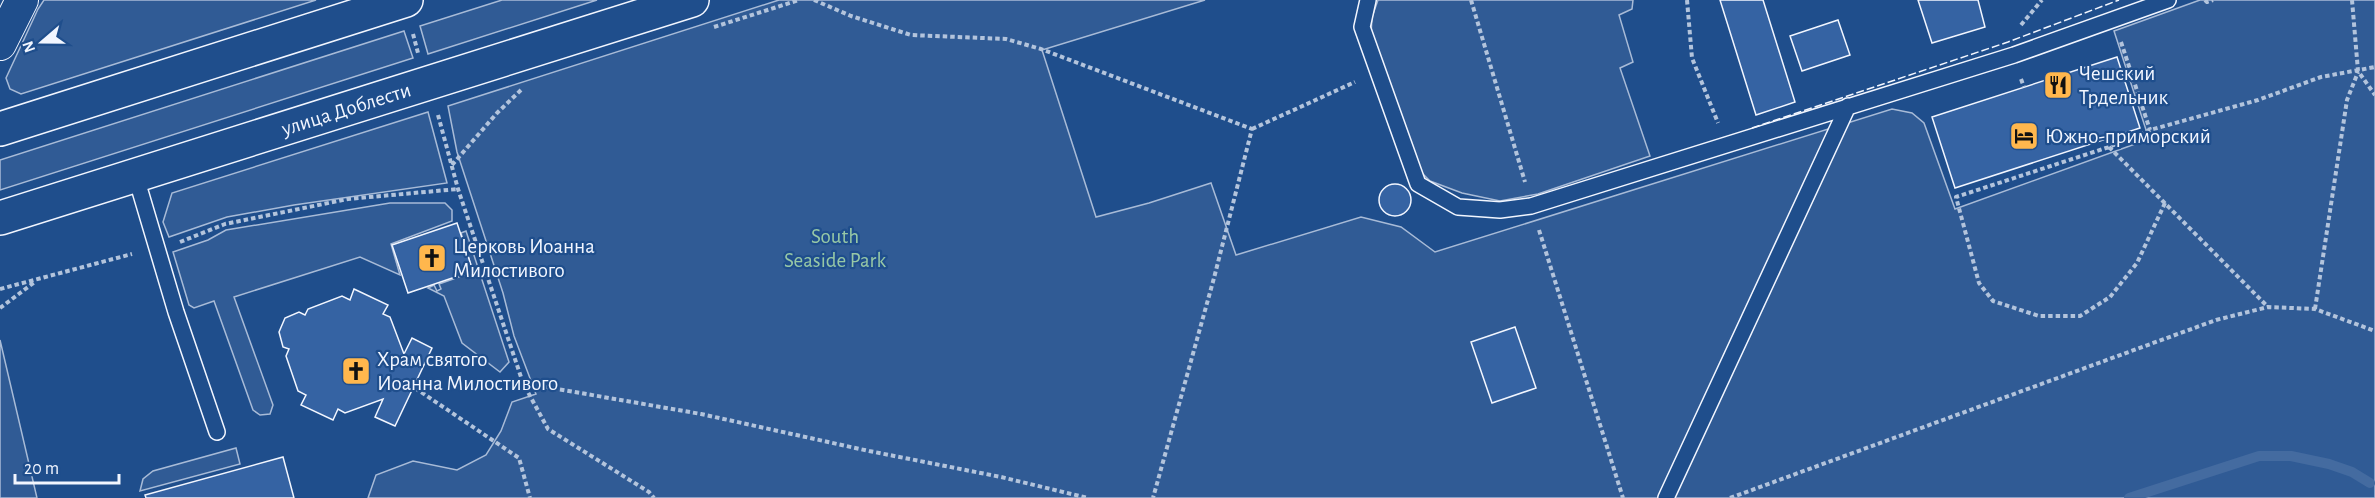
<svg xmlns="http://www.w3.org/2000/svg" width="2375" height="498" viewBox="0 0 2375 498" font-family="'Alegreya Sans',sans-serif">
<rect width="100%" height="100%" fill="#1f4e8c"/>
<path fill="#305b95" stroke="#a8bbd7" stroke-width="1.5" d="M44 0H316L21 94 10 89 6 78 38 9Z
M502 0H597L428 54 420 26Z
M779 0H1205L1042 50 1096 217 1149 203 1211 183 1236 255 1361 217 1401 227 1435 252 1892 109 1912 113 1924 123 1955 209 2149 139 2114 31 2200 0H2375V498H368L376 475 413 461 457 470 486 455 501 431 512 402 536 394 514 336 503 293 457 152 448 106Z
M1378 0H1633L1632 9 1619 15 1633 62 1620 68 1650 156 1538 194 1500 201 1462 193 1430 181 1421 172 1371 35 1372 17Z
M404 31 413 58 0 190V160Z
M428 112 447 183 294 205 227 217 169 237 163 222 172 193Z
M390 203H445L452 210V221L391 244 400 275 360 257 234 297 273 405 270 414 260 415 253 410 214 301 194 308 189 305 173 252 208 240 226 230Z
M466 231 509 362 500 372 462 343 444 296 428 288 434 285 437 291 441 289 439 284 473 272 461 233Z
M0 340 37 498H0Z
M236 448 240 464 140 491 143 479 153 471Z"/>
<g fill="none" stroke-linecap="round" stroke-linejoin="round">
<path stroke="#446ba0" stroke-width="10" d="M2129 498 2259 456H2291L2329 464 2352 472 2370 483"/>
</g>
<path fill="#3563a3" stroke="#f2f6ff" stroke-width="1.5" d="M1720 0H1763L1795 102 1756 115Z
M1918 0H1978L1985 27 1932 43Z
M1838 20 1850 55 1802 71 1790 36Z
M2117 57 2140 128 1955 188 1932 117Z
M1379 200a16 16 0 1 1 32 0a16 16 0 1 1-32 0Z
M457 223 473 271 408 293 392 245Z
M354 289 388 305 383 314 390 317 404 354 412 338 432 348 395 426 375 417 383 399 345 413 338 409 333 420 301 405 306 395 298 391 286 356 289 349 283 347 279 332 285 318 299 312 305 315 308 309 342 296 350 300Z
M1515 327 1536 388 1492 403 1471 342Z
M283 457 294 498H146L145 495Z"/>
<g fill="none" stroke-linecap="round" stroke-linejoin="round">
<g stroke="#f2f6ff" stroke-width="18">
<path id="lane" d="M1368 0 1362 27 1418 184 1458 207 1500 210 1531 206 2014 55 2168 0
M135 174 176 312 217 432
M1666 498 1848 106"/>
</g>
<g stroke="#f2f6ff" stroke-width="34">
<path id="street" d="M0 44 22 0"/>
</g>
<g stroke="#f2f6ff" stroke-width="36">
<g id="secondary">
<path d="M0 129 406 0"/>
<path id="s1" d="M0 218 692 0"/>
</g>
</g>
<path stroke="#b3c4dc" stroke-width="4" stroke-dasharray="4.5 3" stroke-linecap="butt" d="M814 0 851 16 911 35 1006 39 1041 49 1252 129 1214 278 1153 498
M1471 0 1525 182
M1687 0 1692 58 1718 123
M2205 0 2207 2 2213 0
M2352 0 2358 71 2375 95
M2021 25 2042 0
M714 27 799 0
M413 34 418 53
M2121 42 2150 130
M2021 79 2024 87
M438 115 458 189 523 383 548 429 649 492 654 498
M1252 129 1355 82
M2109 147 2267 306
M452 165 497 113 521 90
M2165 203 2137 263 2110 297 2080 316H2039L1993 301 1979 283 1956 197 2109 147 2150 130 2258 100 2321 77 2375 67
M1539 230 1623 498
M180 242 225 224 348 199 458 189
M0 289 132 254
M0 308 36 281
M2315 309 2347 100 2358 72
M523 383 701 414 869 451 1001 477 1088 498
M415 388 519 458 530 498
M1730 498 2216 320 2268 307 2315 309 2375 331"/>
<use href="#lane" stroke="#1f4e8c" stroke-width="15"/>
<use href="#street" stroke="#1f4e8c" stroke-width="32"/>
<use href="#secondary" stroke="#1f4e8c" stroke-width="33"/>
<path stroke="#f2f6ff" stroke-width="1.5" stroke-dasharray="8 3" stroke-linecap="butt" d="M1752 128 2008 42 2119 0"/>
</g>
<defs>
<g id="restaurant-square" transform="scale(1.5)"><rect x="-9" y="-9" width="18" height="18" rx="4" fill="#ffb74d" stroke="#1f4e8c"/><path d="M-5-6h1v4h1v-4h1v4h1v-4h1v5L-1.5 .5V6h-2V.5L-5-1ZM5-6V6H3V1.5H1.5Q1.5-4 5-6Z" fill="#111"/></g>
<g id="hotel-square" transform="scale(1.5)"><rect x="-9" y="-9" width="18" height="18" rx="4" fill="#ffb74d" stroke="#1f4e8c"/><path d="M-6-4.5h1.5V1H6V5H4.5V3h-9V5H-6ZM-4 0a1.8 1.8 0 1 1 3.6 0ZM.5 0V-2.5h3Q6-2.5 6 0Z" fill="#111"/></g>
<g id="church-square" transform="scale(1.5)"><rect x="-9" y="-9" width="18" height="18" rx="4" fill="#ffb74d" stroke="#1f4e8c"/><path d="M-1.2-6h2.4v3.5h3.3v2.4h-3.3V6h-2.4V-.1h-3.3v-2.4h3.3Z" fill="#111"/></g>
</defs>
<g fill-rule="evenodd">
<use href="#restaurant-square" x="2058" y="85"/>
<use href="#hotel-square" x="2024" y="136"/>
<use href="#church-square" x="432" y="258"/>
<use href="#church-square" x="356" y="371"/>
</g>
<g text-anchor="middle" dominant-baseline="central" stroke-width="4.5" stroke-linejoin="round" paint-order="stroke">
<g font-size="21" fill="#f2f6ff" stroke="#1f4e8c" text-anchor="start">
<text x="2079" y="73">Чешский<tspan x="2079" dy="24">Трдельник</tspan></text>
<text x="2045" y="136">Южно-приморский</text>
<text x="453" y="246">Церковь Иоанна<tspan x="453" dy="24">Милостивого</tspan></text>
<text x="377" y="359">Храм святого<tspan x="377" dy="24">Иоанна Милостивого</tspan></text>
</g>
<g font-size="21" fill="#f2f6ff" stroke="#1f4e8c">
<text stroke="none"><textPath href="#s1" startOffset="363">улица Доблести</textPath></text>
</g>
<g font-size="21" fill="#97c8a6" stroke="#1f4e8c">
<text x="835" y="236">South<tspan x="835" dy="24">Seaside Park</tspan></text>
</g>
</g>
<g transform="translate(42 42) rotate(250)" stroke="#1f4e8c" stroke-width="4.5" paint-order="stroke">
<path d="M0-4.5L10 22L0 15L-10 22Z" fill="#f2f6ff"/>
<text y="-9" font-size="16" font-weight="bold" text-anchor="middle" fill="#f2f6ff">N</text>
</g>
<path d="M15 474v9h104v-9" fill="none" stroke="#f2f6ff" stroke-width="3"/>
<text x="24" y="474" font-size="18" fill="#f2f6ff" stroke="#1f4e8c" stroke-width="4.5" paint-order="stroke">20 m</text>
</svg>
